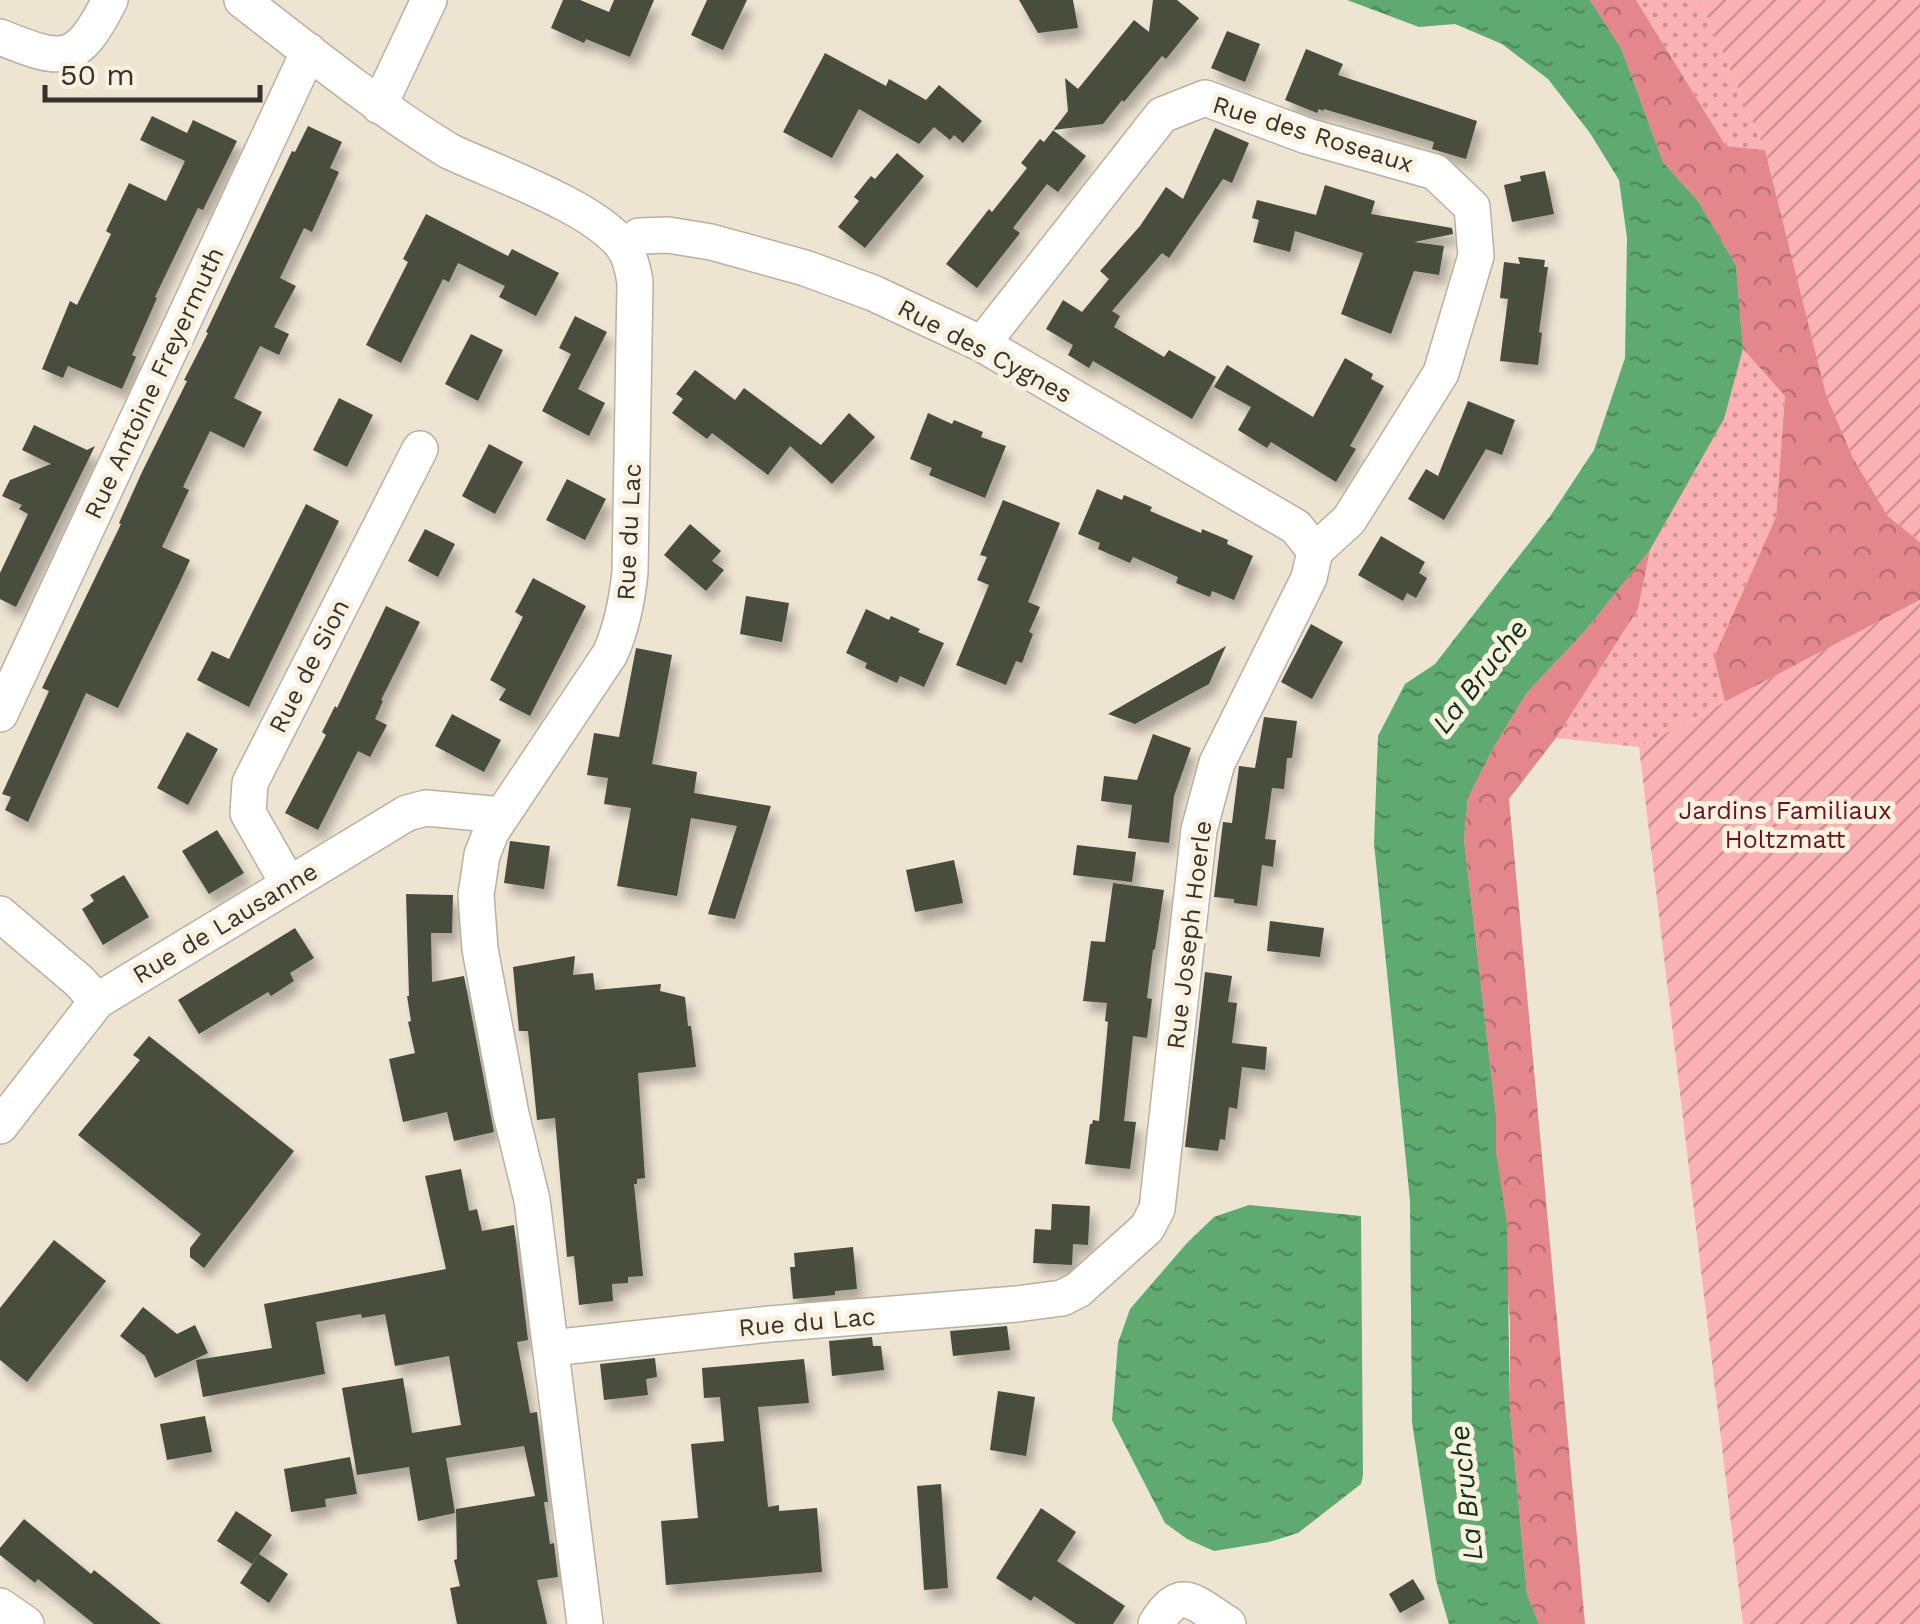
<svg xmlns="http://www.w3.org/2000/svg" width="1920" height="1624" viewBox="0 0 1920 1624" font-family="'Work Sans',sans-serif">
<defs>
<pattern id="grass-dots" width="8" height="8" patternUnits="userSpaceOnUse" patternTransform="scale(2.5)"><rect width="8" height="8" fill="#fcb2b5"/><path d="M2 2h.1M6 6h.1" fill="none" stroke="#cd9193" stroke-width="1.8" stroke-linecap="round"/></pattern>
<pattern id="forest-crowns" width="20" height="18" patternUnits="userSpaceOnUse" patternTransform="scale(2.5)"><rect width="20" height="18" fill="#e4878d"/><path d="M2 6a3 3 0 1 1 6 0M12 15a3 3 0 1 1 6 0" fill="none" stroke="#ba6f73"/></pattern>
<pattern id="garden-furrows" width="10" height="10" patternUnits="userSpaceOnUse" patternTransform="scale(2.5)"><rect width="10" height="10" fill="#fcb2b5"/><path d="M-1 1l2-2M0 10L10 0M9 11l2-2" fill="none" stroke="#cd9193"/></pattern>
<pattern id="water-ripples" width="26" height="14" patternUnits="userSpaceOnUse" patternTransform="scale(2.5)"><rect width="26" height="14" fill="#5faa70"/><path d="M2 4q2-2 4 0t4 0M15 11q2-2 4 0t4 0" fill="none" stroke="#4f8b5c"/></pattern>
<filter id="shadow"><feDropShadow dx="6" dy="10" stdDeviation="5" flood-color="#0004"/></filter>
</defs>
<rect width="100%" height="100%" fill="#ede4d2"/>
<path fill="url(#grass-dots)" d="M1636 0H1700L1765 150 1726 146Z
M1743 349 1785 396 1776 517 1714 657 1725 702 1639 747 1556 738 1638 609 1650 550 1724 419Z"/>
<path fill="url(#forest-crowns)" d="M1590 0H1636L1726 146 1765 150 1827 395 1853 458 1888 516 1920 542V600L1725 702 1714 657 1776 517 1785 396 1743 349 1736 265 1698 201 1663 162 1622 50Z
M1650 550 1638 609 1556 738 1509 799 1585 1624H1539L1527 1594 1510 1410V1320L1496 1152V1114L1464 839 1468 798 1494 747 1526 694 1586 630Z"/>
<path fill="url(#garden-furrows)" d="M1700 0H1920V542L1888 516 1853 458 1826 395 1765 150Z
M1920 600V1624H1743L1639 747Z"/>
<path fill="url(#water-ripples)" d="M1347 0H1590L1622 50 1663 162 1698 201 1736 265 1743 349 1724 419 1650 550 1586 630 1526 694 1494 747 1468 798 1464 839 1496 1114V1152L1507 1224 1510 1410 1527 1594 1539 1624H1449L1436 1580 1412 1422 1410 1201 1374 843 1378 736 1405 684 1435 664 1551 515 1594 450 1625 358 1627 238 1619 180 1590 133 1548 79 1502 44 1455 24 1419 27Z
M1249 1205 1361 1216 1363 1475 1361 1484 1298 1533 1269 1542 1214 1551 1187 1539 1165 1523 1112 1420 1118 1343 1130 1309 1187 1243 1214 1217Z"/>
<path fill="#4a4d3d" filter="url(#shadow)" d="M563 0H580L609 12 614 0H654L630 57 586 39 584 43 551 28Z
M707 0H747L723 50 691 35Z
M1019 0H1073L1078 28 1038 33Z
M1153 0H1177L1199 18 1166 59 1162 56 1124 102 1122 100 1103 124 1053 130 1086 156 1058 192 1047 184 1013 228 1020 233 977 288 946 264 989 209 992 212 1027 168 1021 163 1040 139 1044 142 1068 111 1065 78 1078 89 1134 20 1149 32Z
M1227 31 1260 44 1245 82 1211 68Z
M1306 49 1343 64 1338 75 1477 121 1466 159 1432 149 1434 142 1324 109 1323 111 1319 109 1317 113 1285 100Z
M825 53 886 86 889 79 926 100 939 85 982 121 963 143 954 135 950 140 934 127 919 144 859 109 832 158 783 132Z
M152 116 187 133 193 120 237 141 203 210 198 208 155 297 157 298 132 355 136 357 122 389 68 366 63 378 42 369 70 301 77 305 111 234 106 231 129 183 166 201 185 161 140 140Z
M308 126 342 142 330 168 339 172 312 232 304 228 280 278 296 286 274 327 289 334 279 355 260 346 234 398 262 412 244 448 210 431 183 487 189 490 162 547 190 560 178 586 118 708 86 693 28 822 5 810 11 797 2 794 49 691 42 688 121 524 119 523 142 472 187 381 184 380 208 333 206 332 292 151 295 152Z
M1215 128 1249 143 1232 183 1223 179 1169 258 1162 253 1112 311 1120 316 1114 327 1164 357 1169 350 1216 377 1192 419 1093 361 1089 368 1068 355 1073 345 1046 329 1063 300 1082 312 1109 279 1100 271 1140 226 1166 187 1183 199Z
M897 153 924 176 865 248 838 227 859 201 854 197 871 176 875 179Z
M1545 171 1554 214 1512 222 1504 185 1521 181 1520 176Z
M1325 185 1375 201 1371 214 1452 228 1453 234 1414 242 1444 246 1439 275 1414 271 1391 334 1341 314 1363 253 1295 231 1290 252 1253 242 1259 220 1252 218 1257 200 1316 215Z
M426 214 508 256 512 249 559 273 536 316 499 297 505 286 458 263 449 282 443 279 401 363 366 345 408 262 403 259Z
M1518 257 1545 260 1544 267H1548L1539 332 1542 333 1538 365 1500 361 1508 299 1500 298 1504 262 1520 264Z
M575 316 607 332 578 389 605 403 589 436 542 411 571 354 559 348Z
M471 334 503 350 478 401 445 384Z
M1345 358 1373 374 1371 379 1384 386 1350 446 1356 449 1336 482 1271 442 1267 448 1238 430 1251 407 1214 387 1227 365 1313 417Z
M695 370 735 400 744 388 821 445 849 413 875 437 832 484 790 446 768 475 712 433 707 439 672 413 683 399 676 394Z
M339 398 373 415 347 467 313 450Z
M1468 401 1515 420 1502 455 1486 449 1444 520 1408 499 1426 469 1438 476Z
M928 413 952 424 954 420 983 432 981 437 1006 446 985 498 929 475 932 468 910 459Z
M34 425 87 450 95 446 16 607 0 599V573L28 514 19 509 22 505 2 496 10 480 51 464 22 450Z
M489 444 523 462 495 514 462 496Z
M567 479 606 499 585 540 546 520Z
M1097 489 1122 500 1124 495 1152 507 1150 511 1201 533 1202 529 1214 534 1228 540 1227 544 1253 556 1234 600 1212 591 1210 597 1176 583 1178 577 1133 557 1130 563 1098 549 1100 543 1078 534Z
M1003 500 1060 523 1028 602 1040 607 1029 632 1033 634 1022 663 1016 661 1006 685 956 665 989 585 977 580 987 557 980 555Z
M306 504 339 521 249 707 197 680 212 651 229 659Z
M690 524 721 551 712 561 724 570 706 591 664 555Z
M425 529 455 544 438 577 408 561Z
M1381 536 1425 562 1419 573 1427 578 1416 598 1407 593 1403 601 1358 575Z
M533 578 586 606 530 716 499 700 506 689 490 680 523 617 515 612Z
M746 596 789 603 782 642 740 634Z
M386 606 420 622 381 700 383 701 375 719 387 725 370 757 358 751 318 830 285 813 326 735 322 732 335 706 337 708Z
M866 609 889 620 891 616 920 629 918 632 944 643 924 687 900 676 897 683 865 668 867 663 846 653Z
M1311 624 1343 642 1312 699 1281 682Z
M1226 646 1209 684 1135 724 1108 714Z
M636 648 672 655 652 764 697 772 694 793 771 806 735 919 708 914 737 826 691 818 677 896 617 886 631 808 604 804 608 778 587 775 594 733 619 737Z
M452 714 501 740 484 772 435 746Z
M1264 717 1297 721 1292 758H1287L1284 789 1272 788 1265 839 1276 840 1273 867 1262 865 1257 906 1234 903V899L1214 897 1223 822 1232 823 1239 766 1255 768Z
M187 732 218 749 188 805 157 788Z
M1153 734 1191 748 1174 796 1169 843 1128 838 1132 805 1101 801 1104 776 1137 780Z
M217 830 244 873 209 894 182 851Z
M510 841 550 846 544 889 504 883Z
M1077 845 1136 852 1132 882 1073 875Z
M954 860 963 903 915 912 906 870Z
M124 875 149 917 103 945 82 909 94 901 90 895Z
M1113 883 1164 890 1155 949 1153 950 1147 998 1152 999 1147 1038 1133 1036 1124 1121 1136 1122 1130 1169 1085 1164 1090 1124H1092L1093 1120 1099 1121 1108 1022 1105 1021 1107 1003 1083 1001 1091 941 1105 942Z
M406 894 453 895 452 933H431L432 982 464 976 494 1132 454 1141 447 1112 403 1122 389 1059 415 1053 408 1022 411 1021 407 996H409Z
M1270 921 1324 928 1320 957 1267 951Z
M295 928 314 958 290 973 294 981 271 996 268 992 199 1034 178 1000Z
M575 956 573 975 593 973 595 990 661 984 660 991 685 997 688 1026H691L696 1067 638 1073 645 1178 637 1179V1184H634L643 1276 628 1277V1283L612 1284 613 1301 579 1305 574 1256 567 1257 555 1118 537 1120 528 1031H519L513 967Z
M1205 972 1232 976 1228 1002 1237 1003 1232 1043 1267 1047 1265 1070 1242 1067 1237 1109 1229 1107 1225 1140 1220 1139 1218 1151 1185 1147Z
M149 1036 294 1151 204 1268 190 1257V1248L201 1234 78 1135 140 1060 133 1055Z
M461 1169 469 1211 477 1209 482 1231 514 1225 528 1340 517 1342 530 1413 537 1412 548 1502H544L550 1544 554 1543 558 1577 537 1580 547 1624H457L450 1588 460 1586 454 1560 457 1559 456 1509 535 1496 524 1446 446 1458 455 1513 418 1521 409 1467 357 1475 342 1388 403 1378 412 1433 461 1425 449 1356 395 1366 385 1314 362 1318 361 1314 316 1322 325 1374 203 1397 196 1360 272 1348 264 1304 446 1269 425 1176Z
M1052 1204 1090 1206 1088 1245 1073 1244 1072 1265 1033 1263 1035 1229 1051 1230Z
M54 1240 106 1281 27 1382 0 1360V1308Z
M853 1247 857 1289 835 1291V1295L793 1299 790 1267H795L794 1253Z
M143 1307 177 1334 195 1325 208 1353 155 1378 145 1356 120 1336Z
M1007 1326 1010 1350 953 1356 950 1331Z
M872 1337 873 1346H881L884 1370 832 1376 829 1341Z
M655 1358 657 1377 646 1379 648 1395 604 1400 600 1364Z
M804 1359 809 1403 758 1407 768 1507 779 1505V1511L817 1508 822 1572 666 1585 661 1521 698 1518 691 1444 724 1441 720 1397 704 1398 702 1368Z
M998 1391 1035 1397 1026 1456 990 1450Z
M205 1416 212 1452 167 1460 160 1424Z
M350 1457 357 1494 325 1499 326 1507 291 1512 284 1469Z
M941 1484 948 1588 924 1590 917 1486Z
M1041 1508 1076 1532 1057 1561 1125 1606 1113 1624H1076L1034 1596 1031 1601 996 1578Z
M236 1511 272 1535 252 1564 217 1541Z
M24 1519 91 1574 94 1570 161 1624H94L38 1579 35 1583 0 1555V1548Z
M259 1554 288 1574 269 1603 240 1583Z
M1413 1579 1425 1599 1400 1613 1389 1594Z"/>
<g fill="none" stroke-linecap="round" stroke-linejoin="round">
<g stroke="#b9b09f" stroke-width="38">
<path id="minor" d="M242 0C310 53 376 106 449 151 495 173 592 206 622 245 630 255 633 269 635 282L630 572C627 602 622 627 610 654L491 832 482 855 476 895 480 949 511 1114 532 1200 585 1624
M0 37C64 63 77 65 110 0
M379 106 429 0
M624 248 639 236 668 235 711 242 805 268 873 293 982 344 1296 527 1315 551
M982 344 1162 115 1205 98 1307 136 1435 172 1472 207 1476 256 1441 373 1349 520 1315 551
M0 714 309 51
M289 885 248 813 250 783 420 449
M0 914 79 981 97 1001
M0 1126 97 1001 407 813 426 808 502 815
M551 1348 770 1324 1017 1304 1062 1298 1078 1290 1147 1228 1157 1209 1199 830 1217 763 1309 578 1315 551
M0 1606 26 1624
M1156 1624C1181 1582 1195 1604 1228 1624"/>
</g>
<use href="#minor" stroke="#fff" stroke-width="35"/>
</g>
<g text-anchor="middle" dominant-baseline="central" stroke-width="10" stroke-linejoin="round" paint-order="stroke">
<g font-size="25" fill="#36332c" stroke="#fbf1df">
<text transform="translate(1313 134) rotate(17)">Rue des Roseaux</text>
<text transform="translate(985 351) rotate(28)">Rue des Cygnes</text>
<text transform="translate(154 383) rotate(-65)">Rue Antoine Freyermuth</text>
<text transform="translate(629 532) rotate(-87)">Rue du Lac</text>
<text transform="translate(309 666) rotate(-63)">Rue de Sion</text>
<text transform="translate(225 923) rotate(-31)">Rue de Lausanne</text>
<text transform="translate(1189 935) rotate(-83)">Rue Joseph Hoerle</text>
<text transform="translate(807 1322) rotate(-5)">Rue du Lac</text>
</g>
<g font-size="25" fill="#671523" stroke="#fbf1df">
<text x="1785" y="810">Jardins Familiaux<tspan x="1785" dy="29">Holtzmatt</tspan></text>
</g>
<g font-size="28" font-style="italic" fill="#11311a" stroke="#fbf1df">
<text transform="translate(1480 676) rotate(-52)">La Bruche</text>
<text transform="translate(1466 1493) rotate(-96)">La Bruche</text>
</g>
</g>
<path d="M45 85v15h215v-15" fill="none" stroke="#36332c" stroke-width="5"/>
<text x="60" y="85" font-size="30" fill="#36332c" stroke="#fbf1df" stroke-width="8" paint-order="stroke">50 m</text>
</svg>
